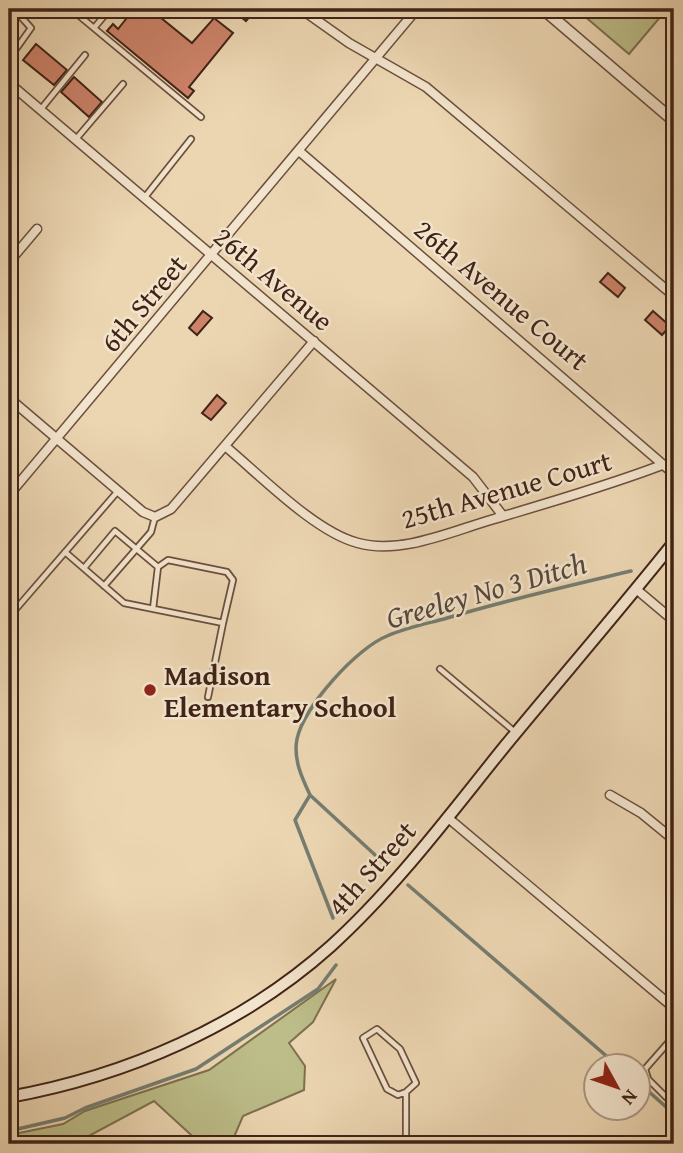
<svg xmlns="http://www.w3.org/2000/svg" width="683" height="1153" viewBox="0 0 683 1153" font-family="'Gentium Book Plus',serif">
<rect width="100%" height="100%" fill="#ecd6b2"/>
<filter id="stains"><feTurbulence type="fractalNoise" baseFrequency=".00286" numOctaves="4"/><feColorMatrix values="0 0 0 0 .2 0 0 0 0 .09 0 0 0 0 .02 0 0 0 .5 -.17"/></filter>
<radialGradient id="worn" r=".72"><stop offset=".6" stop-color="#630" stop-opacity="0"/><stop offset="1" stop-color="#630" stop-opacity=".3"/></radialGradient>
<path fill="#bcbd89" stroke="#7e7050" stroke-width="2" d="M576 9H667L629 54Z
M336 979 313 1022 289 1043 305 1066 304 1090 243 1116 231 1144H201L154 1101 74 1144H9V1135L63 1124 85 1111 209 1070Z"/>
<g fill="none" stroke-linecap="round" stroke-linejoin="round">
<path stroke="#757d71" stroke-width="3.5" d="M310 795 386 865
M408 885 618 1066
M333 918 295 820 310 795C302 778 293 759 297 739 304 706 357 648 387 636 405 628 425 624 444 619 506 600 569 586 631 571
M638 1082 674 1114
M9 1131 65 1118 85 1108 196 1069 318 989 336 965"/>
</g>
<path fill="#cd836a" stroke="#402317" stroke-width="2" d="M134 9H150L192 43 214 18 233 33 189 87 194 91 188 98 107 31 113 24 118 29Z
M231 9H256L246 21Z
M36 44 67 70 54 85 23 60Z
M74 77 102 102 89 117 61 92Z
M608 273 625 288 618 297 600 282Z
M203 311 212 318 197 335 189 328Z
M653 311 670 326 662 335 645 320Z
M217 395 226 403 211 420 202 413Z"/>
<g fill="none" stroke-linecap="round" stroke-linejoin="round">
<g stroke="#6b503e" stroke-width="8">
<path id="service" d="M71 9 201 117
M289 10V9
M94 28 110 9
M9 59 31 28 14 9
M41 109 85 55
M76 139 123 84
M145 197 191 139
M65 552 124 603 223 623 208 697
M84 568 115 531 158 567
M104 586 151 532 155 517
M153 609 158 567 168 560 227 572 233 580 223 623
M9 617 118 491
M440 669 515 732
M674 1036 645 1069 648 1079 674 1105
M406 1092 398 1095 387 1089 363 1038 377 1029 400 1049 416 1083 406 1092V1144"/>
</g>
<g stroke="#6b503e" stroke-width="11">
<path id="minor" d="M301 9 349 43 426 87 674 296
M9 83 473 477 503 516
M299 151 674 474
M9 262 37 229
M9 398 143 512 155 517 171 509 314 341
M225 446C260 475 315 532 358 543 401 555 452 531 494 519 551 502 607 486 662 465
M9 495 417 9
M636 589 674 621
M610 795 641 813 674 840
M447 817 674 1008"/>
</g>
<g stroke="#6b503e" stroke-width="13">
<path id="tertiary" d="M543 9 674 121"/>
</g>
<g stroke="#402317" stroke-width="14">
<path id="secondary" d="M9 1097C126 1076 242 1026 331 946 396 887 450 814 505 746 561 678 619 611 674 542"/>
</g>
<use href="#service" stroke="#f3e4cd" stroke-width="4.5"/>
<use href="#minor" stroke="#f3e4cd" stroke-width="8"/>
<use href="#tertiary" stroke="#f3e4cd" stroke-width="10"/>
<use href="#secondary" stroke="#f3e4cd" stroke-width="10"/>
</g>
<circle fill="#8f2418" stroke="#f3e4cd" stroke-width="2.5" cx="150" cy="690" r="7"/>
<g text-anchor="middle" dominant-baseline="central" stroke-width="5" stroke-linejoin="round" paint-order="stroke">
<g font-size="28" fill="#402317" stroke="#f3e4cd">
<text transform="translate(274 278) rotate(40)">26th Avenue</text>
<text transform="translate(502 294) rotate(40)">26th Avenue Court</text>
<text transform="translate(143 303) rotate(-50)">6th Street</text>
<text transform="translate(506 489) rotate(-16)">25th Avenue Court</text>
<text transform="translate(371 868) rotate(-48)">4th Street</text>
</g>
<g font-size="28" font-weight="bold" fill="#402317" stroke="#f3e4cd" text-anchor="start">
<text x="164" y="674">Madison<tspan x="164" dy="32">Elementary School</tspan></text>
</g>
<g font-size="30" font-style="italic" fill="#56483c" stroke="#f3e4cd">
<text transform="translate(486 590) rotate(-16)">Greeley No 3 Ditch</text>
</g>
</g>
<rect width="683" height="1153" fill="none" stroke="#ecd6b2" stroke-width="35"/>
<rect x="10" y="10" width="662" height="1132" fill="none" stroke="#402317" stroke-width="3.5"/>
<rect x="18" y="18" width="648" height="1118" fill="none" stroke="#402317" stroke-width="2"/>
<g transform="translate(617 1087) rotate(130)"><circle r="33" fill="#f3e4cd" stroke="#ab9784" stroke-width="2"/>
<path d="M0-5L12 26L0 18L-12 26Z" fill="#8f2418"/>
<text y="-10" font-size="19" font-weight="bold" text-anchor="middle" fill="#402317">N</text>
</g>
<rect width="100%" height="100%" filter="url(#stains)"/>
<rect width="100%" height="100%" fill="url(#worn)"/>
</svg>
